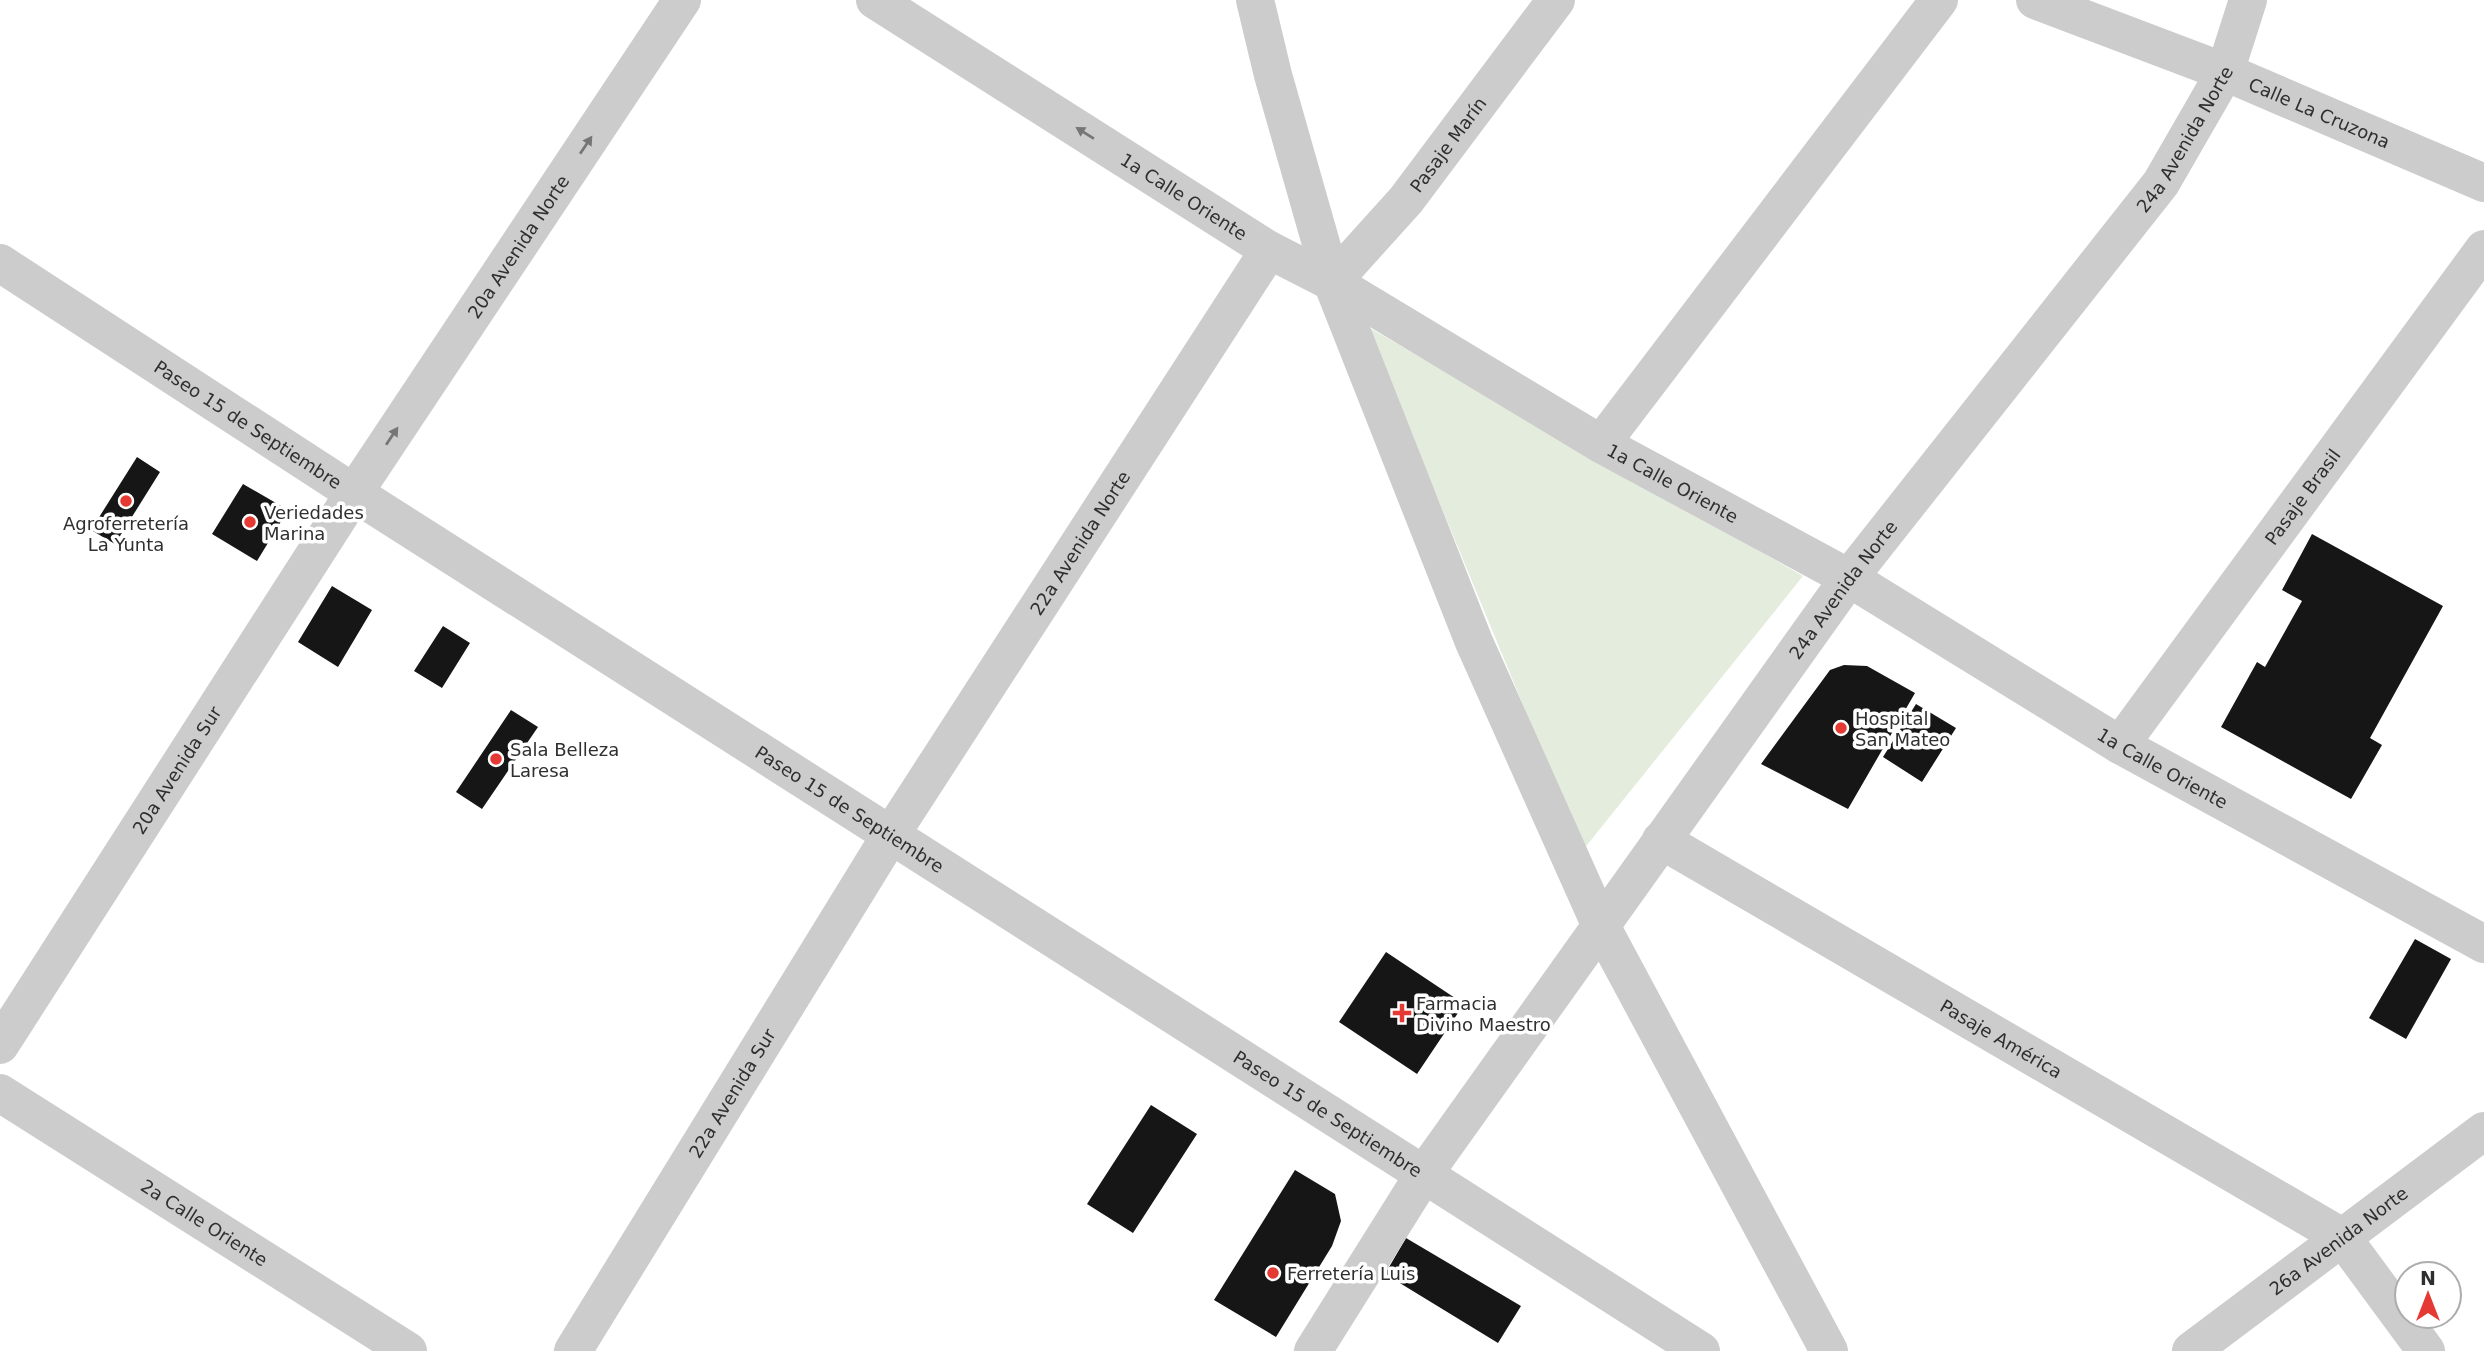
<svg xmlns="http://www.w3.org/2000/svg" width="2484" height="1351" viewBox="0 0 2484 1351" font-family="'DejaVu Sans',sans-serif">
<rect width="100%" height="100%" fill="#fff"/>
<path fill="#e4ecdd" d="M1368 327 1803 576 1583 850 1395 395Z"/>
<path fill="#161616" d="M137 457 160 472 115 544 91 530Z
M243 484 288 510 257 561 212 534Z
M2312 534 2443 606 2370 738 2382 745 2351 799 2221 727 2257 662 2265 667 2302 601 2282 590Z
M332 586 372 610 338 667 298 642Z
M443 626 470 643 442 688 414 671Z
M1844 665 1867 666 1915 693 1848 809 1761 764 1830 670Z
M1916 704 1956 728 1922 782 1883 757Z
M511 710 538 727 482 809 456 792Z
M2415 939 2451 959 2406 1039 2369 1018Z
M1386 952 1464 1004 1417 1074 1339 1022Z
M1151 1105 1197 1134 1133 1233 1087 1204Z
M1295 1170 1335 1194 1341 1221 1332 1246 1276 1337 1214 1300Z
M1406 1238 1521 1306 1498 1343 1385 1274Z"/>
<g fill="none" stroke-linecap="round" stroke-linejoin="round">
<g stroke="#ccc" stroke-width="38">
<path id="s1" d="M875 0 1269 250 1332 282 1601 444 1849 578 2120 745 2484 944"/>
<path d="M1255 0 1273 75 1332 282 1474 642 1600 924 1829 1351"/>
<path id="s2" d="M2035 0 2225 72 2484 183"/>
<path id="s3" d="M0 263 354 493 1701 1351"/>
<path id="s4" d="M1332 282 1406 200 1556 0"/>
<path d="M1601 444 1939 0"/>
<path id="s5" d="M2120 745 2484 249"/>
<path id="s6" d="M1661 840 2342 1237 2426 1351"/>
<path id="s7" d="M0 1045 354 493 682 0"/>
<path id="s8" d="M0 1093 408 1351"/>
<path id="s9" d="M573 1351 890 836 1269 250"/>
<path id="s10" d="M1313 1351 1424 1174 1849 578 2161 183 2225 72 2248 0"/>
<path id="s11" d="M2191 1351 2484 1131"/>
</g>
</g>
<defs><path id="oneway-solid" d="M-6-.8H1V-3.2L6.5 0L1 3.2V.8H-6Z" transform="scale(1.75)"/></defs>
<g fill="#767676">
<use href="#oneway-solid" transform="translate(1085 133) rotate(-148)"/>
<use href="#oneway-solid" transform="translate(586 145) rotate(-56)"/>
<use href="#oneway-solid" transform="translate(392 436) rotate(-56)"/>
</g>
<g fill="#e53933" stroke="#fff" stroke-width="2.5">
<circle cx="126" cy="501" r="7"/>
<circle cx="250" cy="522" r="7"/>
<circle cx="1841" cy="728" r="7"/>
<circle cx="496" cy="759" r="7"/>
<path d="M1398.5 1002.5h7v7h7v7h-7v7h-7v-7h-7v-7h7z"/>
<circle cx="1273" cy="1273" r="7"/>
</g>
<g text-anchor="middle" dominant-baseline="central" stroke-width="7" stroke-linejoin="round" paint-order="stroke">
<g font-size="18" fill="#2f2f2f" stroke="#fff">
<text stroke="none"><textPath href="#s2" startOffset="306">Calle La Cruzona</textPath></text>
<text stroke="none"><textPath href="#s10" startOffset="1494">24a Avenida Norte</textPath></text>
<text stroke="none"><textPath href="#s4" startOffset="180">Pasaje Marín</textPath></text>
<text stroke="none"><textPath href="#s1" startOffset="366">1a Calle Oriente</textPath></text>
<text stroke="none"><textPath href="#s7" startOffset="952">20a Avenida Norte</textPath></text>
<text stroke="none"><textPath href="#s3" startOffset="296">Paseo 15 de Septiembre</textPath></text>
<text stroke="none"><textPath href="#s1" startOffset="933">1a Calle Oriente</textPath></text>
<text stroke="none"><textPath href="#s5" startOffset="308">Pasaje Brasil</textPath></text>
<text stroke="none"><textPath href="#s9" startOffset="954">22a Avenida Norte</textPath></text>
<text stroke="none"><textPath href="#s10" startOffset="928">24a Avenida Norte</textPath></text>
<text stroke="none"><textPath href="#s1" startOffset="1500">1a Calle Oriente</textPath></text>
<text stroke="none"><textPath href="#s7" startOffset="327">20a Avenida Sur</textPath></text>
<text stroke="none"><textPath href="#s3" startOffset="1010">Paseo 15 de Septiembre</textPath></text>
<text stroke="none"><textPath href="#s6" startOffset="394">Pasaje América</textPath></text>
<text stroke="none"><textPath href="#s9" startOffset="303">22a Avenida Sur</textPath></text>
<text stroke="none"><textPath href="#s3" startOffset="1577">Paseo 15 de Septiembre</textPath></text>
<text stroke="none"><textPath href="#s8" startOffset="242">2a Calle Oriente</textPath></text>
<text stroke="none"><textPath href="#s11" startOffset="184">26a Avenida Norte</textPath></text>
</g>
<g font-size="18" fill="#2f2f2f" stroke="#fff" text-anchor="start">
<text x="264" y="512">Veriedades<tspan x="264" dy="21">Marina</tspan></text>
<text x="126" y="523" text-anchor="middle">Agroferretería<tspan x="126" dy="21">La Yunta</tspan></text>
<text x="1855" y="718">Hospital<tspan x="1855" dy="21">San Mateo</tspan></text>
<text x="510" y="749">Sala Belleza<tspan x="510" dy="21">Laresa</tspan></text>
<text x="1416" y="1003">Farmacia<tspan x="1416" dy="21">Divino Maestro</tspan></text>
<text x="1287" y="1273">Ferretería Luis</text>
</g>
</g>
<g transform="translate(2428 1295)"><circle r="33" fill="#ffffff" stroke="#acacac" stroke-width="2"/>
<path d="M0-5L12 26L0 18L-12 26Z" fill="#e53933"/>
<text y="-10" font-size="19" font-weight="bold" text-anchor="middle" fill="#2f2f2f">N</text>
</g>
</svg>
